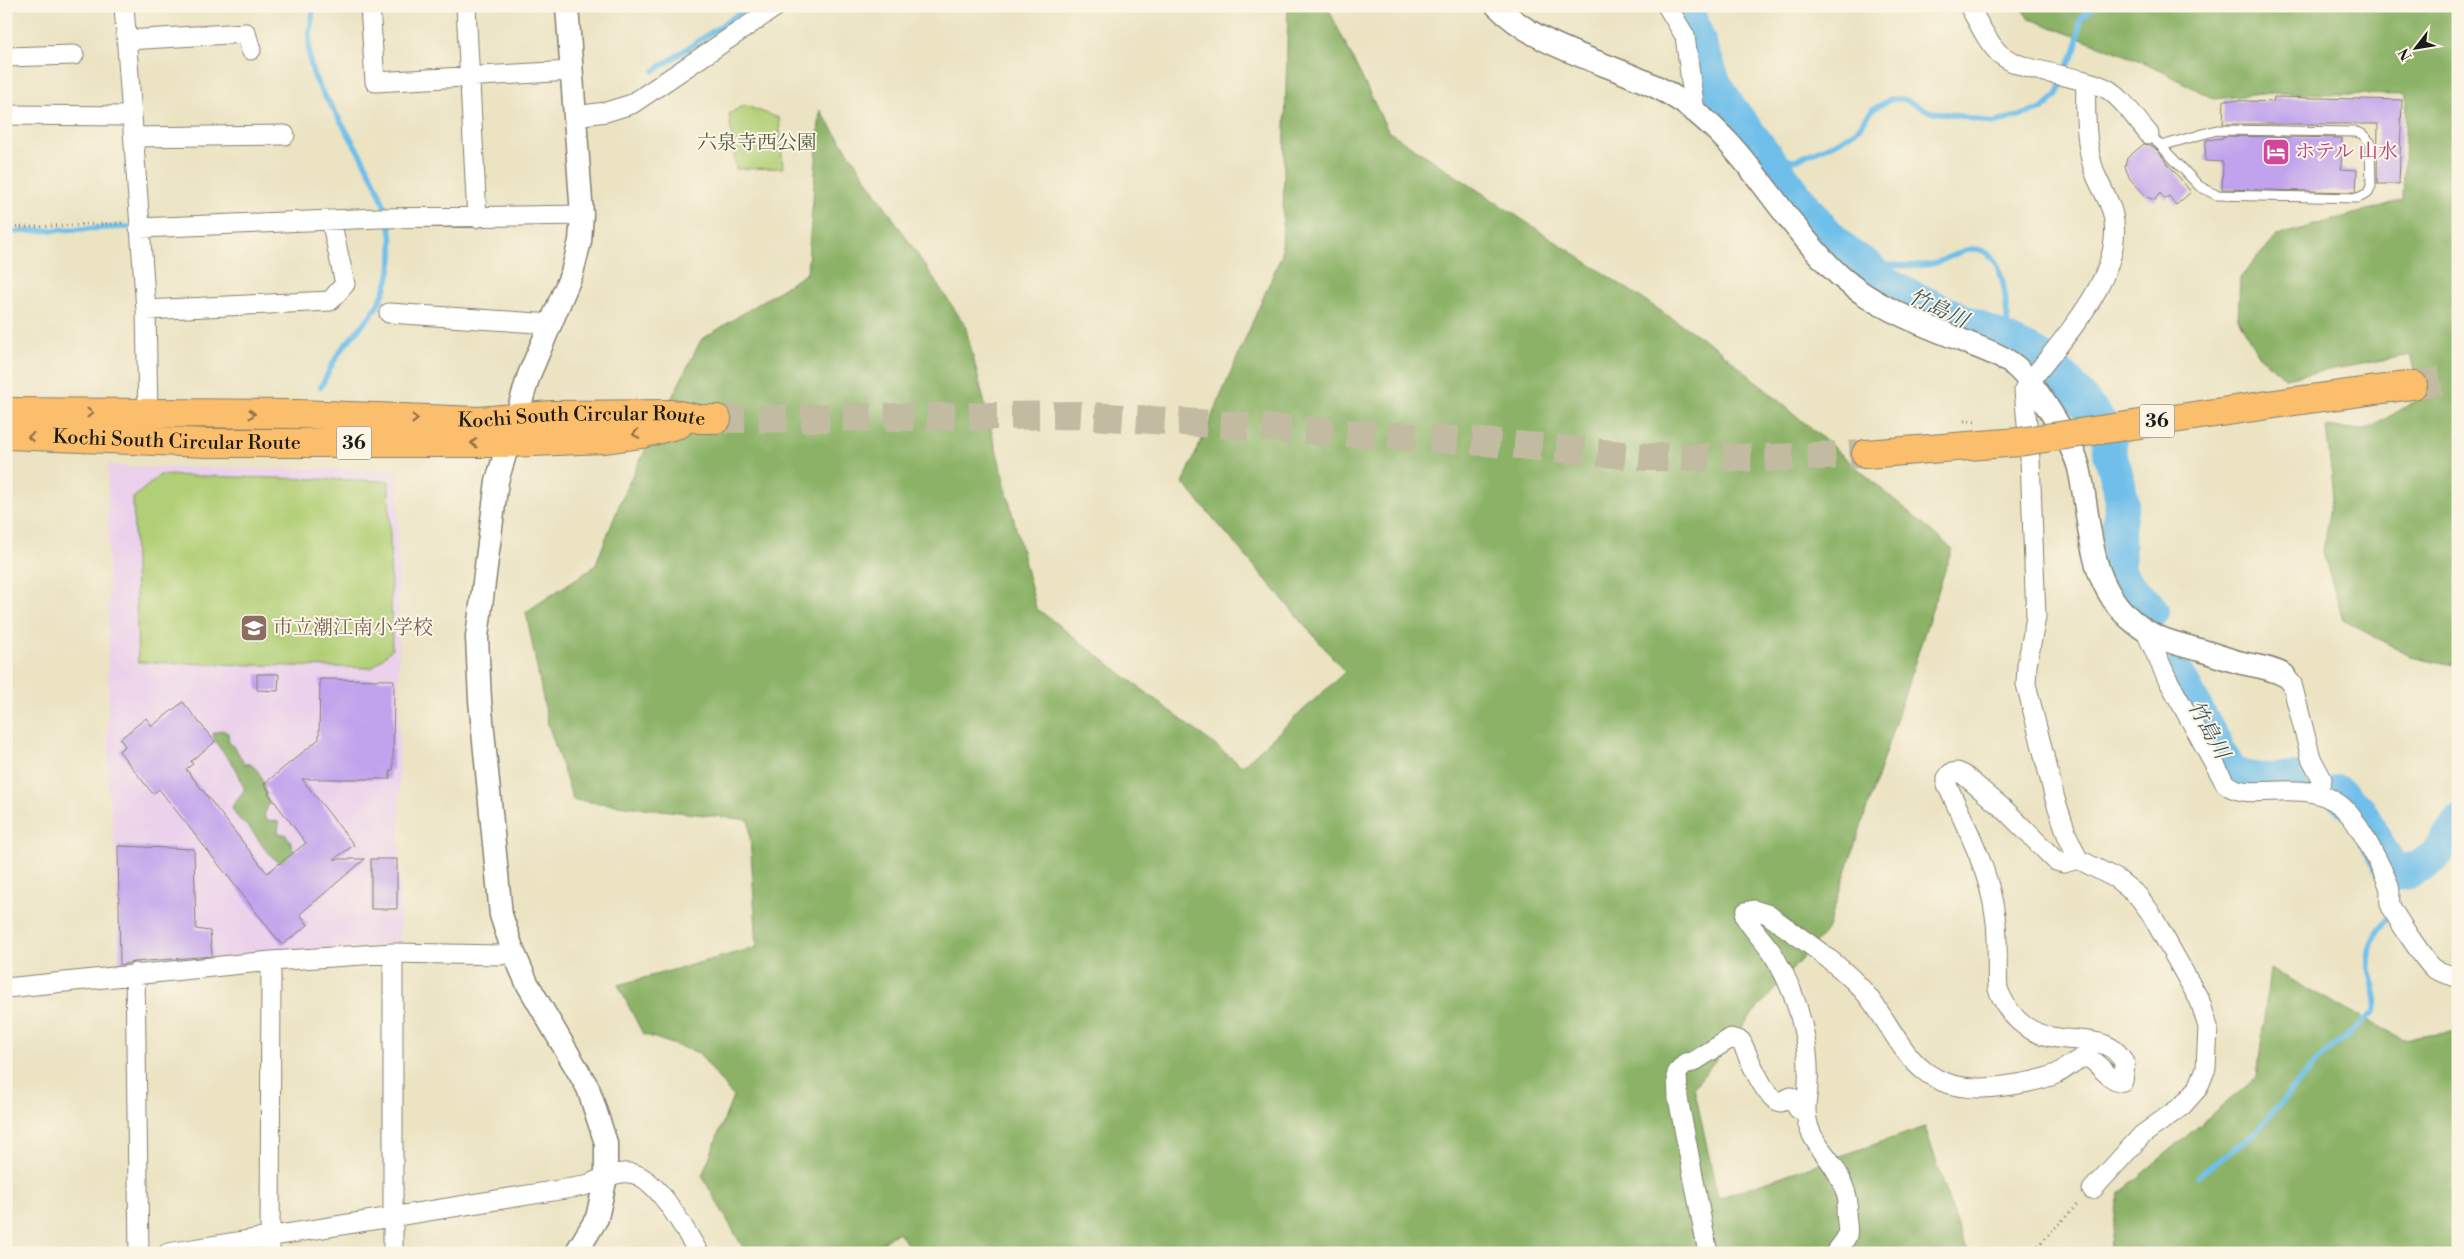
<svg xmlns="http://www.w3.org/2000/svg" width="2464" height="1259" viewBox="0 0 2464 1259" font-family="'Libre Bodoni','Noto Serif JP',serif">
<rect width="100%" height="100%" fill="#fcf5e5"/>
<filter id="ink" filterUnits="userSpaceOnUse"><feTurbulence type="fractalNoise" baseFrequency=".02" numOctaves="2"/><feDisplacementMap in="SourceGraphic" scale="10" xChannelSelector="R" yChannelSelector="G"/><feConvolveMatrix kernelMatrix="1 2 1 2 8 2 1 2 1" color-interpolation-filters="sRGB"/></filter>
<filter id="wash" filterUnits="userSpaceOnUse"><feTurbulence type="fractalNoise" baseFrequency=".0096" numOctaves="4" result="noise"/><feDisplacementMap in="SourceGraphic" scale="20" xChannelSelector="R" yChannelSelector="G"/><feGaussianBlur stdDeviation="1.12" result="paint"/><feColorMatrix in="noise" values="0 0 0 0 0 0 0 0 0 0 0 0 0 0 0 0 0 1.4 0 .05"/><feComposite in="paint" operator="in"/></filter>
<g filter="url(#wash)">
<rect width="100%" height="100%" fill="#ebe3c2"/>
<path fill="#ebd1eb" d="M108 464 128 467 398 470 400 944 119 968 116 858 108 787Z"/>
<path fill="#b1cf76" stroke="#667649" d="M744 105 779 118 783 168 736 169 729 114Z
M160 475 389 481 392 649 372 668 138 662 133 498Z"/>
<path fill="#8cb267" stroke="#546742" d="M1288 6H1327L1388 131 1717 348 1952 549 1827 930 1751 1016 1694 1087 1718 1198 1925 1127 1962 1241 1970 1253H914L898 1232 866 1253H746L702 1176 733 1097 699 1053 643 1034 618 985 757 947 749 820 573 800 548 724 526 612 595 566 626 488 701 340 807 273 820 110 965 325 1036 608 1242 766 1345 672 1183 483 1282 254Z
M2020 6H2458V666L2410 656 2343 620 2323 552 2333 486 2326 427 2366 430 2421 398 2410 355 2285 378 2258 355 2238 318 2240 278 2276 236 2403 200 2406 95 2272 93 2214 99 2146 63 2028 18Z
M222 730 228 733 229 743 236 749 245 765 248 763C266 772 261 788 269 802L264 816 267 820 276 821 279 823 278 833 285 834 290 840 295 856 286 864C265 858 262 841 249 828 241 820 236 818 232 807 235 801 241 797 243 792 246 787 242 786 241 781 237 761 214 749 213 733Z
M2270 969 2403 1039 2458 1031V1253H2109L2119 1193 2257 1077Z"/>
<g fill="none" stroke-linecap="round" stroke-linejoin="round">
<path stroke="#6fbfea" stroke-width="5.5" d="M314 6C310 28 306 48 312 70 316 84 326 98 334 110 365 164 410 224 385 289 376 315 357 329 341 350 333 361 327 375 321 387
M2067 68 2077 47 2081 17 2096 6
M654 71 750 6
M1767 158 1795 160 1838 142 1858 129 1873 109 1891 99H1903L1931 112 1950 114 1993 123 2043 109 2057 95 2062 84
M6 232 128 227
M1866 265C1887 264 1911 268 1932 264 1945 261 1958 250 1972 249 2009 247 2007 318 2008 341
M2198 1176 2258 1130 2315 1063 2374 1012C2378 1004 2376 997 2374 989 2365 955 2365 942 2390 917"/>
<path stroke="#6fbfea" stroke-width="34" d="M1681 6 1690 18 1715 84 1732 111 1813 218 1835 242 1850 256 1866 265 1877 277 1899 291 2037 355 2070 385 2090 410 2109 433 2110 453 2119 484 2122 502 2118 529 2119 572 2128 587 2147 604 2152 612
M2178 675 2230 771C2251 785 2279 778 2303 779
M2338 792 2359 810 2394 874 2397 873
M2404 872C2432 867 2443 846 2458 823"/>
</g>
<g id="blocks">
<path fill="#c0a2ed" d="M2274 97 2402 100 2399 184H2377L2378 124H2223L2224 100 2273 102Z
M2223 136 2342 138 2341 169 2357 170 2356 192 2222 189 2223 162 2205 161 2206 140 2223 138Z
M2144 144 2151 145 2157 150 2191 192 2176 205 2169 196 2165 199 2160 193 2155 200 2147 197 2130 179 2125 167 2127 158Z
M257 674H279L278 691 257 690Z
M320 679 394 680 393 770H390V779H302L354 845 334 859H365L300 914 308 925 282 945 159 789 153 794 119 751 125 746 120 739 146 718 152 726 183 702 215 742 191 761 193 764 186 769 267 873 306 843 268 793 270 792 264 784 319 739Z
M118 846 194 849 196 929 210 931 212 956 134 962 120 965Z
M371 859H397V909H371Z"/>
</g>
</g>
<g filter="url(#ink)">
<use href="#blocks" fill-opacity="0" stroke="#84806f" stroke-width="1"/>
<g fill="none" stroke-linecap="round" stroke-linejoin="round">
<path stroke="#c2bba1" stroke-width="28" stroke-dasharray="28 14" stroke-linecap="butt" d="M2413 385 2458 378
M717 419 1077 415 1497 443 1646 457 1773 458 1866 454"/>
<g stroke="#84806f" stroke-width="11">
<path id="service" d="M2149 134 2161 146 2217 130 2356 132 2362 134 2370 142 2371 186 2368 193 2358 198 2216 195 2199 186 2161 146"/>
</g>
<g stroke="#84806f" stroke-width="21">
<path id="minor" d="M124 6 146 310 148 413
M370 6 375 82 571 71
M466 6 477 218
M1667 6 1685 36 1695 112
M1969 6C1978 21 1987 43 2001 55 2025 74 2078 74 2107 89 2123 98 2136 120 2149 134
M127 40 246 33 251 50
M6 57 74 55
M2086 82C2085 109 2085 146 2095 173 2100 187 2110 200 2113 215 2126 278 2057 343 2024 390L2030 458 2036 617 2027 665 2026 684 2055 799 2067 835 2078 859 2117 879 2138 896 2150 912 2200 1001 2208 1027 2206 1068 2198 1088 2182 1106 2142 1135 2092 1190
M6 115 131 116
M575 116 606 112 632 104 777 6
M134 137 285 135
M139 228 379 218 582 215
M146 310 330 301 345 284 331 220
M389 313 552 324
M2145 630 2167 678 2225 783C2249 807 2313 769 2350 815 2362 830 2382 867 2389 886 2391 892 2389 898 2390 904 2392 912 2426 962 2433 968 2440 973 2449 975 2458 977
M2284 675 2292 684 2311 758 2322 779 2317 793
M135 973 139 1253
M6 988 271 961 393 953 501 955 513 951
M1806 1106C1805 1144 1832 1153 1843 1185 1845 1190 1848 1198 1848 1204 1847 1206 1846 1208 1846 1211 1847 1236 1853 1231 1835 1253
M168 1253 584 1186C597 1181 615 1171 629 1173 657 1175 685 1231 699 1253
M270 1253 271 961
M393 1253V953
M1708 1253 1678 1098 1677 1073 1686 1063 1693 1062 1731 1038 1741 1041C1748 1055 1765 1101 1781 1102L1791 1097 1798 1109 1806 1106C1814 1053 1800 998 1773 954 1764 941 1753 930 1745 917L1746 912 1754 910 1767 914C1799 937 1833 959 1860 987 1900 1030 1907 1090 1982 1088 2002 1087 2038 1082 2056 1074 2067 1069 2075 1059 2086 1057 2099 1061 2109 1083 2123 1081L2125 1065C2105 1015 2030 1071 1998 989 1996 964 1999 939 1995 915 1989 870 1966 826 1947 785V778L1951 773 1957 772 1964 775 2006 811 2056 861 2064 863 2078 859"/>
</g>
<g stroke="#84806f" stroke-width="25">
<path id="tertiary" d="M567 6 582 215 580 241 572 273 529 375 497 481 477 637 480 700 501 915 513 951 527 983 588 1088 606 1143V1177L597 1218 576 1253
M1497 6C1543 52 1613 62 1668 93 1743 136 1778 219 1840 276 1875 307 1919 323 1961 340 1979 348 2000 354 2015 366 2034 382 2073 444 2079 468 2092 524 2086 584 2135 623 2156 640 2175 643 2200 650 2214 654 2228 660 2242 663 2256 666 2272 668 2284 675"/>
</g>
<g stroke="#84806f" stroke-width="30">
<g id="primary">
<path d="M2295 401 2413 385"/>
<path id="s1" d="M6 412 298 414 479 421 551 415 673 414 700 419H717"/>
<path id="s2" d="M6 435 207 443H509L605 439 642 434 679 424"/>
<path d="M1866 454 2019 442"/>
</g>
</g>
<path stroke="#84806f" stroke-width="3" stroke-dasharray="1 4" stroke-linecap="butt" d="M6 228 123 223
M1964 421H1977
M2031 1253 2079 1203"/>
<use href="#service" stroke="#fff" stroke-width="9"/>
<use href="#minor" stroke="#fff" stroke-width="19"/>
<use href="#tertiary" stroke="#fff" stroke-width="22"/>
<use href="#primary" stroke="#fabe6d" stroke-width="28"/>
<g stroke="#84806f" stroke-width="30" stroke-linecap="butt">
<path id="primary-bridge" d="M2019 442 2295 401"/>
</g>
<use href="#primary-bridge" stroke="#fabe6d" stroke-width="28"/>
</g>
<defs><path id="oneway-chevron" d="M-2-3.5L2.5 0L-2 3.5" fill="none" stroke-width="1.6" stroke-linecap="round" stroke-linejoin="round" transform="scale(1.25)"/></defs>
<g stroke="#8b6d44">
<use href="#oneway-chevron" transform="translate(90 413)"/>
<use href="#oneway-chevron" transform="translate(252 414)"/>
<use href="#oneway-chevron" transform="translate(415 419) rotate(1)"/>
<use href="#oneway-chevron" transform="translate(636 434) rotate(170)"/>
<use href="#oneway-chevron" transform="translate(31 437) rotate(-178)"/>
<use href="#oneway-chevron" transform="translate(474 443) rotate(-180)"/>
</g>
</g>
<defs>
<g id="hotel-square" transform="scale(1.4375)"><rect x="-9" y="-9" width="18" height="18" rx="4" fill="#d1479c" stroke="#fcf5e5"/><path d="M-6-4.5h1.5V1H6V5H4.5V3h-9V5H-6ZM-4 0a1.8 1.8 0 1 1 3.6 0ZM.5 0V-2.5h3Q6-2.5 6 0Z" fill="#fff"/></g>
<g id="school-square" transform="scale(1.4375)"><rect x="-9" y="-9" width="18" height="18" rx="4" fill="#8d6e63" stroke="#fcf5e5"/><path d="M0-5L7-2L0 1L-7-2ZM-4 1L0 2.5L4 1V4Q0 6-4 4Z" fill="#fff"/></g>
</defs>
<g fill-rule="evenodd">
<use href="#hotel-square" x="2276" y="152"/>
<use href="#school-square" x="254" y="628"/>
</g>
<g text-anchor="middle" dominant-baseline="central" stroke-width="4" stroke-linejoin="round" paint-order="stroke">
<g fill="#fcf5e5" stroke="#5f5d58" stroke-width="1">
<rect x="2139.5" y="404.5" width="35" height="33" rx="4"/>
<rect x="336.5" y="426.5" width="35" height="33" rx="4"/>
</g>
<g font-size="19" font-weight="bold" fill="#1c1c1c">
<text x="2157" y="421">36</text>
<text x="354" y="443">36</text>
</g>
<g font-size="20" fill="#505b3c" stroke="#fcf5e5">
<text x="757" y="143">六泉寺西公園</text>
</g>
<g font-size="20" fill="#b23c85" stroke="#fcf5e5" text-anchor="start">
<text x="2295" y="152">ホテル 山水</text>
</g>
<g font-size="20" fill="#1c1c1c" stroke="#fcf5e5">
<text stroke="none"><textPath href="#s1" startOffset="576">Kochi South Circular Route</textPath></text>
<text stroke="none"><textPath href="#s2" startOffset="171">Kochi South Circular Route</textPath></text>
</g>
<g font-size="20" fill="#785e54" stroke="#fcf5e5" text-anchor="start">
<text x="273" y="628">市立潮江南小学校</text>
</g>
<g font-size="21" font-style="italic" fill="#395564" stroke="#fcf5e5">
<text transform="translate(1938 309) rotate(25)">竹島川</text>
<text transform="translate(2208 730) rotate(61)">竹島川</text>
</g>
</g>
<rect width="2464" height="1259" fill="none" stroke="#fcf5e5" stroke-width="25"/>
<g transform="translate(2416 48) rotate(239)" stroke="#fcf5e5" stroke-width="4" paint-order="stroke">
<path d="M0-4L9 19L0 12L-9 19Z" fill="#1c1c1c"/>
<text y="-8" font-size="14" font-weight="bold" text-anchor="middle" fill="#1c1c1c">N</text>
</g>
</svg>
